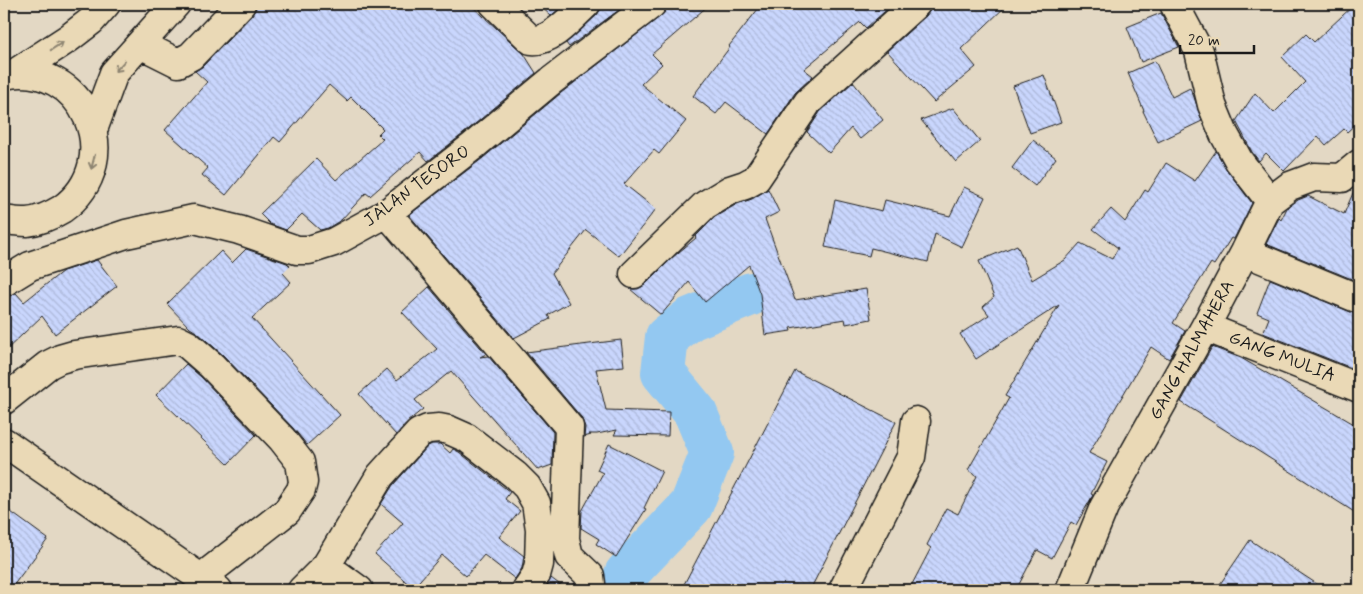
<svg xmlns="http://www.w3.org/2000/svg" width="1363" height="594" viewBox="0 0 1363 594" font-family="Mynerve,sans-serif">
<defs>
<pattern id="building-back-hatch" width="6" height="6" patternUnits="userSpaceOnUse" patternTransform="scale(1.25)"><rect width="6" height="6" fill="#c9d6fd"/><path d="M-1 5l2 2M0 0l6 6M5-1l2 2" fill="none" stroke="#acb7d8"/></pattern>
</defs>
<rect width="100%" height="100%" fill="#e3d8c4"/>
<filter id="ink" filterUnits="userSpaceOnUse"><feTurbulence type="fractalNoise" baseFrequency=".02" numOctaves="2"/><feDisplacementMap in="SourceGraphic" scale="10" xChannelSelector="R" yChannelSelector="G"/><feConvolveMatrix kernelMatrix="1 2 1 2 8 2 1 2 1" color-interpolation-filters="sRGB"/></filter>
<g filter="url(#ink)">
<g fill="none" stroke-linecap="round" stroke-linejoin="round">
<path stroke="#93c8f1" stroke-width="44" d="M622 590 626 574 691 506 712 453 695 412 663 373 667 337 690 319 751 294"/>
</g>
<path fill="url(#building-back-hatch)" stroke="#1c1c1c" d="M256 4H470L524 54 536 73 463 134 428 161 420 152 370 196 366 193 341 220 328 228 320 230 302 214 286 230 270 224 260 214 316 159 336 180 383 139 378 134 383 129 351 97 347 101 329 85 280 142 274 137 226 195 202 175 208 168 165 130 207 82 195 71 202 67 252 15 256 8Z
M538 4H564L551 16Z
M601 4H627L569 47 566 43 597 15 601 9Z
M667 4H710L652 54 662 64 641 84 686 121 659 154 654 150 624 184 656 209 619 256 586 230 552 273 569 303 548 315 550 319 514 338 409 215 483 158 561 93 661 16 666 10Z
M762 4H893L866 28 860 22 804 69 813 76 795 93 768 134 726 102 716 114 693 96 730 47 729 46Z
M931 4H1008L961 49 976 67 934 102 887 51 926 16 931 9Z
M1355 4H1359V121L1347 132 1344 129 1326 145 1318 136 1284 171 1266 153 1259 161 1252 152 1236 121 1255 93 1274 113 1305 82 1282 57 1306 34 1314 42Z
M1161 13 1179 47 1141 62 1127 27Z
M1155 61 1172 97 1190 88 1194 97 1202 121 1158 142 1143 111H1144L1128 73Z
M1044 75 1061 122 1030 133 1013 86Z
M853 82 883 120 860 139 851 128 829 153 807 132 820 112Z
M953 108 980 141 956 162 921 120Z
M1033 140 1056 158 1035 186 1012 168Z
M1216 151 1227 170 1252 203 1234 239 1231 238 1214 265 1211 263 1173 323 1185 331 1169 359 1151 347 1089 453 1107 462 1091 494 1093 495 1076 525 1071 522 1052 558 1037 550 1016 590H909L931 548 927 545 946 508 958 514 977 476 968 470 1009 398 1005 396 1059 305 976 359 960 334 989 315 983 307 994 297 979 261 1017 245 1032 280 1065 260 1080 243 1112 259 1118 248 1093 229 1111 209 1125 222 1145 190 1148 192 1166 163 1195 181Z
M1359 184V282L1266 244 1279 218 1281 220 1287 208 1298 200 1308 196 1344 214 1356 186Z
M964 187 985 197 962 247 935 234 928 262 871 248 869 256 825 247 835 200 882 211 885 200 950 216Z
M768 189 779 212 765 219 795 300 866 289 871 319 846 324 845 319 790 328 791 331 765 335 760 294 749 265 705 302 689 282 661 315 630 289H638L645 285 673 257 696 238 695 237 715 217 737 204 752 199Z
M246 249 287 263 290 266 283 273 291 282 252 318 340 415 307 445 293 428 223 355 198 333 190 328 167 304 221 251 232 263Z
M97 260 117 286 55 334 42 316 4 352V298L16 293 24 302 63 271Z
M1270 279 1353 313 1359 314V371L1263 333 1269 318 1257 313Z
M429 287 486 354 480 357 488 356 553 432 552 465 538 470 451 371 415 400 423 409 407 422 396 435 359 394 387 369 397 380 437 349 402 312Z
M621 340 624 366 596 369 606 410 669 412 668 436 614 435 617 430 597 434H589L591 435 584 437 585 427 581 417 526 352Z
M1212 347 1241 358 1359 427V515L1181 402Z
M186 364 201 377 256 435 228 464 156 395Z
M795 371 896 422 810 590H681Z
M432 444H440L450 453 453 449 459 452 510 492 505 499 520 511 499 537 524 556 522 568 515 579 484 555 466 576 442 555 413 588 375 554 403 523 381 504 393 485 428 446Z
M609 444 662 471 644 508 646 509 616 557 596 544 599 539 581 528 582 511 603 473 597 470Z
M4 507 48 539 10 590H4Z
M1250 540 1326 590H1216Z
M551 578 567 590H545Z"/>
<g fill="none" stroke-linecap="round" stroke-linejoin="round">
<g stroke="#1c1c1c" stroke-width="31">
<path id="minor" d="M494 4 531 40C551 43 573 16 586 4
M1174 4 1199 51 1212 105 1224 134 1239 161 1270 201
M140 44 178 63 191 56 241 4
M17 72 69 38 91 21 106 4
M4 75C83 58 129 161 62 209 52 215 39 221 27 222 19 222 11 221 4 220
M93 130 114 73 176 4
M387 213 569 427 565 539 569 556 590 576 591 584 588 590
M1245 252 1359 299
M634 274 705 205 730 190 745 185 756 179 808 102 916 4
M4 282 30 266 126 234 194 219 239 230 297 250H309L334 242 387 213 473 146 551 81 652 4
M1205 327 1359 388
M4 400 48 365 60 359 74 355 178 340 188 345 212 366 282 439 300 462 303 482 301 490 287 511 201 578
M326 566 380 476 419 433 428 429 439 428 449 430 467 438 515 475 527 487 536 503 540 529 539 564 536 575 526 590
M302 590 326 566 359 590
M843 590 911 457 916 421
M1070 590 1104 507 1205 327 1245 252 1270 201 1290 186 1314 177 1342 178 1359 164"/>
</g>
<g stroke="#1c1c1c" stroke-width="31">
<path id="highway" d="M4 442 218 590"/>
</g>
<use href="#minor" stroke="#ead9b6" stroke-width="28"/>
<use href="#highway" stroke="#ead9b6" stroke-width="28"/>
</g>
<defs><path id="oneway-shaft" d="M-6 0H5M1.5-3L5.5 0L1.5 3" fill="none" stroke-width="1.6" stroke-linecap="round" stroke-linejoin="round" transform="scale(1.25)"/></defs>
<g stroke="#8d8471">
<use href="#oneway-shaft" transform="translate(57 46) rotate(-33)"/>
<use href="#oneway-shaft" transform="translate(120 66) rotate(132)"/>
<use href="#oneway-shaft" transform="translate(93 162) rotate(104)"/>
</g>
</g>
<g text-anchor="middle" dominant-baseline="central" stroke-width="4.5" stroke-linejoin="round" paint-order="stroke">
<g font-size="18" fill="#1c1c1c" stroke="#ead9b6">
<text transform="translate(417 186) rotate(-36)">JALAN TESORO</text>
<text transform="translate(1192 350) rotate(-61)">GANG HALMAHERA</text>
<text transform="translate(1282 357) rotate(21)">GANG MULIA</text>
</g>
</g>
<rect width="1363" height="594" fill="none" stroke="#ead9b6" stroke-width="20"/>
<rect x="10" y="10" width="1343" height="574" fill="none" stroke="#1c1c1c" stroke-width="2" filter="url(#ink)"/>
<path d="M1180 45v8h74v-8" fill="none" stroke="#1c1c1c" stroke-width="2.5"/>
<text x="1188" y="45" font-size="15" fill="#1c1c1c" stroke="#ead9b6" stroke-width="4" paint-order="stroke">20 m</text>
</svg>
